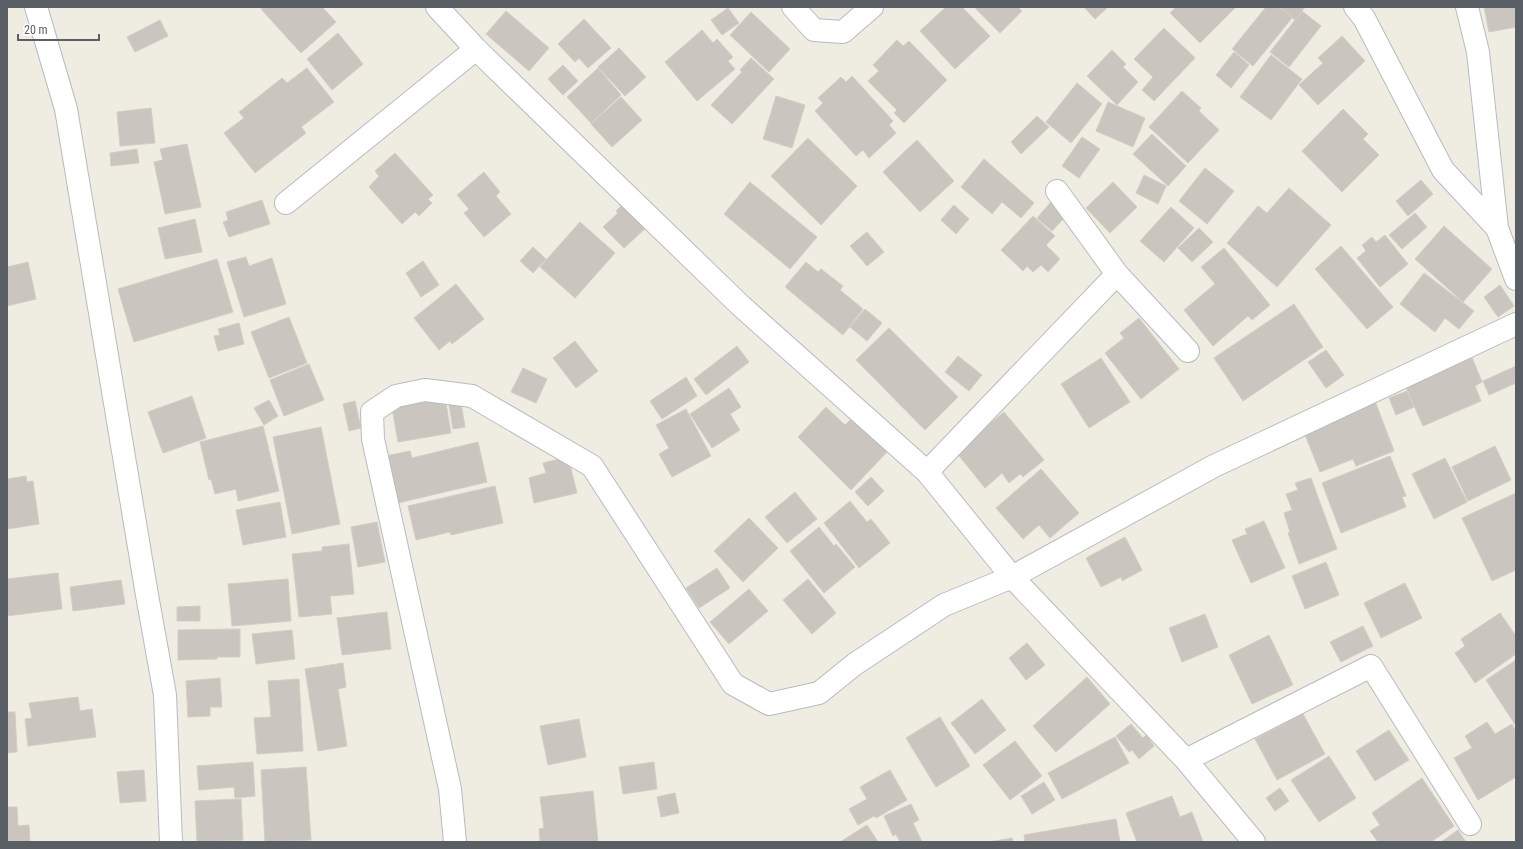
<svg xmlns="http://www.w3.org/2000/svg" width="1523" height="849" viewBox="0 0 1523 849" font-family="'Roboto Condensed',sans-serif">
<rect width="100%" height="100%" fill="#efece2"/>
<path fill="#cac6bf" stroke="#d4cdc0" d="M264 7H324L323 8 336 22 301 53 261 9Z
M946 7H962L990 36 955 69 920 31Z
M974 7H1018L1022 11 1000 33Z
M1084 7H1108L1095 19Z
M1176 7H1236L1200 43 1170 13Z
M1266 7H1279L1292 18 1253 66 1232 49Z
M1280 7H1305L1295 20Z
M1484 7H1516V27L1489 32Z
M728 8 739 23 722 35 711 20Z
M506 11 549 48 529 71 486 34Z
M1302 11 1321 26 1289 67 1270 52Z
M751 12 790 49 769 72 730 35Z
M584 19 611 48 588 68 579 58 575 62 558 44Z
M160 20 168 36 135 52 127 37Z
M1164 28 1195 58 1154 101 1142 90 1153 77 1134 59Z
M702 30 713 43 717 39 733 57 728 61 735 69 697 101 665 62Z
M338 33 363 64 332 90 307 59Z
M1342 36 1365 61 1318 105 1299 85 1323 63 1318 58Z
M897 40 903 46 909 41 947 80 904 123 894 113 897 110 868 81 879 71 873 65Z
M619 48 646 77 625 96 598 67Z
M1112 50 1126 64 1123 67 1138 82 1117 105 1087 76Z
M1234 52 1249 65 1231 88 1216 75Z
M1271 55 1302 79 1271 120 1240 97Z
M751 58 774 79 732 124 711 105 742 72 740 70Z
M563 65 578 81 563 95 548 79Z
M307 68 334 102 301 127 306 133 255 173 224 133 244 118 239 112 282 78 287 83Z
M598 68 621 95 591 123 567 97Z
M852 76 893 121 889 125 896 133 869 158 863 150 856 156 815 111 823 103 818 98 841 77 846 82Z
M1077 83 1102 104 1071 143 1046 122Z
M1182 91 1201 108 1199 111 1219 130 1188 163 1149 127Z
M776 96 805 105 792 148 763 139Z
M621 97 642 120 612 147 591 124Z
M1108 102 1145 118 1133 147 1096 131Z
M151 108 155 143 120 146 117 112Z
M1343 109 1368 134 1363 139 1379 155 1342 192 1302 151Z
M1037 116 1049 127 1021 154 1011 142Z
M1152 134 1186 166 1168 186 1133 154Z
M1082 137 1100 149 1079 178 1062 166Z
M808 138 857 186 821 225 771 176Z
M917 140 954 181 920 212 883 172Z
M187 144 201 207 165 214 154 162 163 160 160 149Z
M137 149 139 163 111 166 110 153Z
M395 153 433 195 428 199 432 203 419 216 415 212 402 224 369 187 379 176 375 171Z
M984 159 1034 203 1021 218 1002 202 992 214 961 187Z
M1205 168 1234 191 1207 224 1179 201Z
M484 172 500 192 496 196 511 214 484 237 464 213 469 209 457 195Z
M1144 175 1166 186 1158 204 1136 193Z
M1421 180 1433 194 1408 216 1396 201Z
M750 182 817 237 790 269 724 214Z
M1113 182 1137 207 1110 233 1086 208Z
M1289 188 1331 225 1277 287 1227 243 1258 206 1267 213Z
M262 200 270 224 229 237 223 222 228 220 226 212Z
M626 201 649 225 624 248 603 227 618 213 616 211Z
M1051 202 1066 216 1052 231 1037 218Z
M954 205 969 219 956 234 941 220Z
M1171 207 1194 228 1164 262 1140 241Z
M1415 213 1427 227 1402 249 1389 235Z
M1033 216 1055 236 1046 245 1060 259 1048 272 1041 265 1033 272 1027 266 1023 271 1001 250Z
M195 219 202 252 165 259 158 228Z
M580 222 615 253 575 298 540 267Z
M1444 226 1492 269 1463 302 1415 259Z
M1199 228 1213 242 1192 262 1178 248Z
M867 232 884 252 867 266 850 246Z
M1385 235 1408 264 1380 287 1357 258 1366 251 1362 245 1372 237 1376 242Z
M1341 246 1393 307 1367 329 1315 269Z
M533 247 546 259 533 273 520 261Z
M1224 248 1270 305 1252 320 1248 316 1213 346 1184 310 1215 284 1201 267Z
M246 257 249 266 272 258 286 304 244 317 227 262Z
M217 259 233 312 134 342 118 289Z
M423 261 439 285 421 297 406 273Z
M28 262 36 299 7 306V267Z
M806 262 818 272 821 269 843 286 840 290 863 309 843 335 785 287Z
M1424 273 1474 311 1459 329 1445 318 1435 332 1400 304Z
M456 284 484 319 452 344 450 341 439 350 414 318Z
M1500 285 1514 306 1498 317 1484 297Z
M1294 304 1323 347 1243 401 1214 358Z
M865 309 882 323 867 341 850 327Z
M289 317 307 363 269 378 251 332Z
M1139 318 1179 369 1141 399 1105 353 1124 338 1120 333Z
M239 323 244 344 218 351 214 336 220 335 218 329Z
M889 328 958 397 925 430 856 360Z
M575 341 598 371 576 388 553 358Z
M737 346 749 362 706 395 694 379Z
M1326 350 1344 375 1326 388 1308 362Z
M1471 355 1482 382 1475 386 1481 401 1423 426 1405 385Z
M958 356 982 375 969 391 945 372Z
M1101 358 1130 402 1089 428 1061 384Z
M309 364 324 400 284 416 270 380Z
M1516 366V383L1489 395 1483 381Z
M523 368 547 379 536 403 511 392Z
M686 377 697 396 662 419 650 401Z
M729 388 741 407 730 414 740 430 712 448 690 414Z
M1407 391 1414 407 1396 415 1389 398Z
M192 396 206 438 163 453 148 412Z
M445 398 451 433 398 442 392 407Z
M269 400 278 416 264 425 254 408Z
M355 401 361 428 349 431 343 404Z
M1375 401 1394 451 1356 466 1353 459 1320 472 1304 432Z
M461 403 465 427 453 429 449 405Z
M826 407 845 425 852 418 887 452 851 490 798 437Z
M686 409 711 456 672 477 659 454 669 448 656 425Z
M1004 412 1044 460 1023 477 1020 474 1009 483 1002 473 985 488 956 452Z
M263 426 279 491 238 501 236 489 215 494 211 479 209 480 200 442Z
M321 427 340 524 292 534 273 437Z
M478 442 487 482 398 503 386 456 410 451 412 458Z
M1495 446 1511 480 1468 501 1452 467Z
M1390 456 1406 496 1402 497 1406 507 1341 533 1322 483Z
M568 457 577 493 534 503 529 478 546 473 543 463Z
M1445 458 1467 502 1434 519 1412 474Z
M1041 469 1079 513 1050 538 1039 525 1023 539 996 508Z
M26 476 27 482 33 481 39 524 7 529V479Z
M871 477 884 491 868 506 855 492Z
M1311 478 1337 549 1299 564 1288 533 1290 532 1284 513 1292 510 1286 494 1298 490 1295 483Z
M495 486 503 523 451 535 450 532 416 540 408 506Z
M795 492 817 519 787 543 765 517Z
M1516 493V570L1492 581 1462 518Z
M850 501 867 522 871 519 890 543 859 568 824 523Z
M280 502 286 537 243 545 236 510Z
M749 518 778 548 743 582 714 551Z
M1264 521 1285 568 1251 583 1232 540 1247 534 1245 529Z
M377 522 385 562 358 567 351 527Z
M819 527 834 546 836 544 855 567 824 593 790 551Z
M1125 537 1142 570 1122 581 1121 577 1101 587 1086 558Z
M349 544 354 594 330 596 332 614 299 617 292 554 322 551V547Z
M1326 562 1339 595 1305 609 1292 576Z
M717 568 730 588 699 608 686 588Z
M58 573 62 609 7 616V579Z
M288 579 291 621 232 626 228 584Z
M808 579 836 613 812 634 783 600Z
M121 580 125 604 73 611 70 587Z
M1405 583 1422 618 1381 638 1364 603Z
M749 589 768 611 729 644 710 622Z
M200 606V621H177V607Z
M387 612 391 649 342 655 337 618Z
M1500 613 1516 636V654L1475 683 1455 653 1465 646 1461 639Z
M1205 614 1218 647 1182 662 1169 628Z
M1363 626 1373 646 1341 662 1330 642Z
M240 629V657H217V659L178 660V630Z
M292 630 295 659 256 664 252 634Z
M1269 635 1293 685 1252 704 1229 655Z
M1027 643 1045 665 1026 680 1009 658Z
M1516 660V726L1486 680Z
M343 663 346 687 338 689 347 746 318 751 305 669Z
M1087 677 1110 704 1056 752 1033 726Z
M220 678 222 707H210V716L188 717 186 681Z
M299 679 303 751 257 754 254 718 271 717 268 681Z
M78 697 80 711 92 709 96 737 28 746 25 719 32 718 29 703Z
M982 699 1006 730 975 754 951 723Z
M7 712H15L17 752 7 753Z
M1303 714 1325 754 1277 780 1255 739Z
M940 717 970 766 936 787 906 738Z
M579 719 586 757 548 765 540 726Z
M1487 722 1495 734 1512 724 1516 732V777L1478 800 1454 758 1472 748 1465 736Z
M1131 724 1143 738 1146 735 1154 746 1139 759 1132 750 1129 752 1116 736Z
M1389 730 1409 760 1375 781 1356 751Z
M1115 737 1129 763 1062 799 1048 773Z
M1015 741 1042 776 1010 800 983 765Z
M1329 756 1356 798 1319 822 1291 780Z
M253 762 255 796 235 798 234 787 199 790 197 766Z
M654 762 657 789 623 794 619 767Z
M306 767 311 840 265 842 261 770Z
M144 770 146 801 120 803 117 772Z
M890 770 907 800 876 818 874 816 858 825 849 809 867 799 860 787Z
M1422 778 1454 826 1431 842H1378L1370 831 1380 825 1372 813Z
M1044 782 1055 800 1032 814 1021 796Z
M1280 788 1289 801 1275 811 1266 798Z
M593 791 598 842H540L539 829 544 828 540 797Z
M675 793 679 813 661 817 657 797Z
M1172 796 1180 817 1192 812 1203 842H1137L1126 813Z
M241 799 243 840 197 842 195 801Z
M911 804 919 820 913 823 922 842H900L896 834 893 836 884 816Z
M7 807H17L18 826 29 825 30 842H7Z
M1116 819 1120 842H1025L1024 835Z
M867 825 878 842H840Z
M1458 830 1466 842H1441Z
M1012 838 1013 842H989Z"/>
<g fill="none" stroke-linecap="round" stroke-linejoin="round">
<g stroke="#b7bbc0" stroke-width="24">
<path id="street" d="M36 7 66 109 147 595 165 695 171 842
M437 7 476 49 740 305 927 472 1012 577 1186 760 1254 842
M793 7 814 30 843 32 872 7
M1355 7 1364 18 1443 170 1497 228
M1467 7 1478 52 1497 228 1516 279
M1057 191 1117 274 1188 351
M286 203 476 49
M927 472 1117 274
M1186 760 1371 666 1470 824
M455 842 450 789 373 439 372 412 396 396 425 390 472 396 592 466 733 684 769 704 819 693 855 664 944 605 1012 577 1214 466 1516 324"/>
</g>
<use href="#street" stroke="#fff" stroke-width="22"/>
</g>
<rect width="1523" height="849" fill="none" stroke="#5a5f65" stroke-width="16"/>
<path d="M18 34v6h81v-6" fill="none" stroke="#5a5f65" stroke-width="2"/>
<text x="24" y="34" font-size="12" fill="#5a5f65" stroke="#ffffff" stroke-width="3" paint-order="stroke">20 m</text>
</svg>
